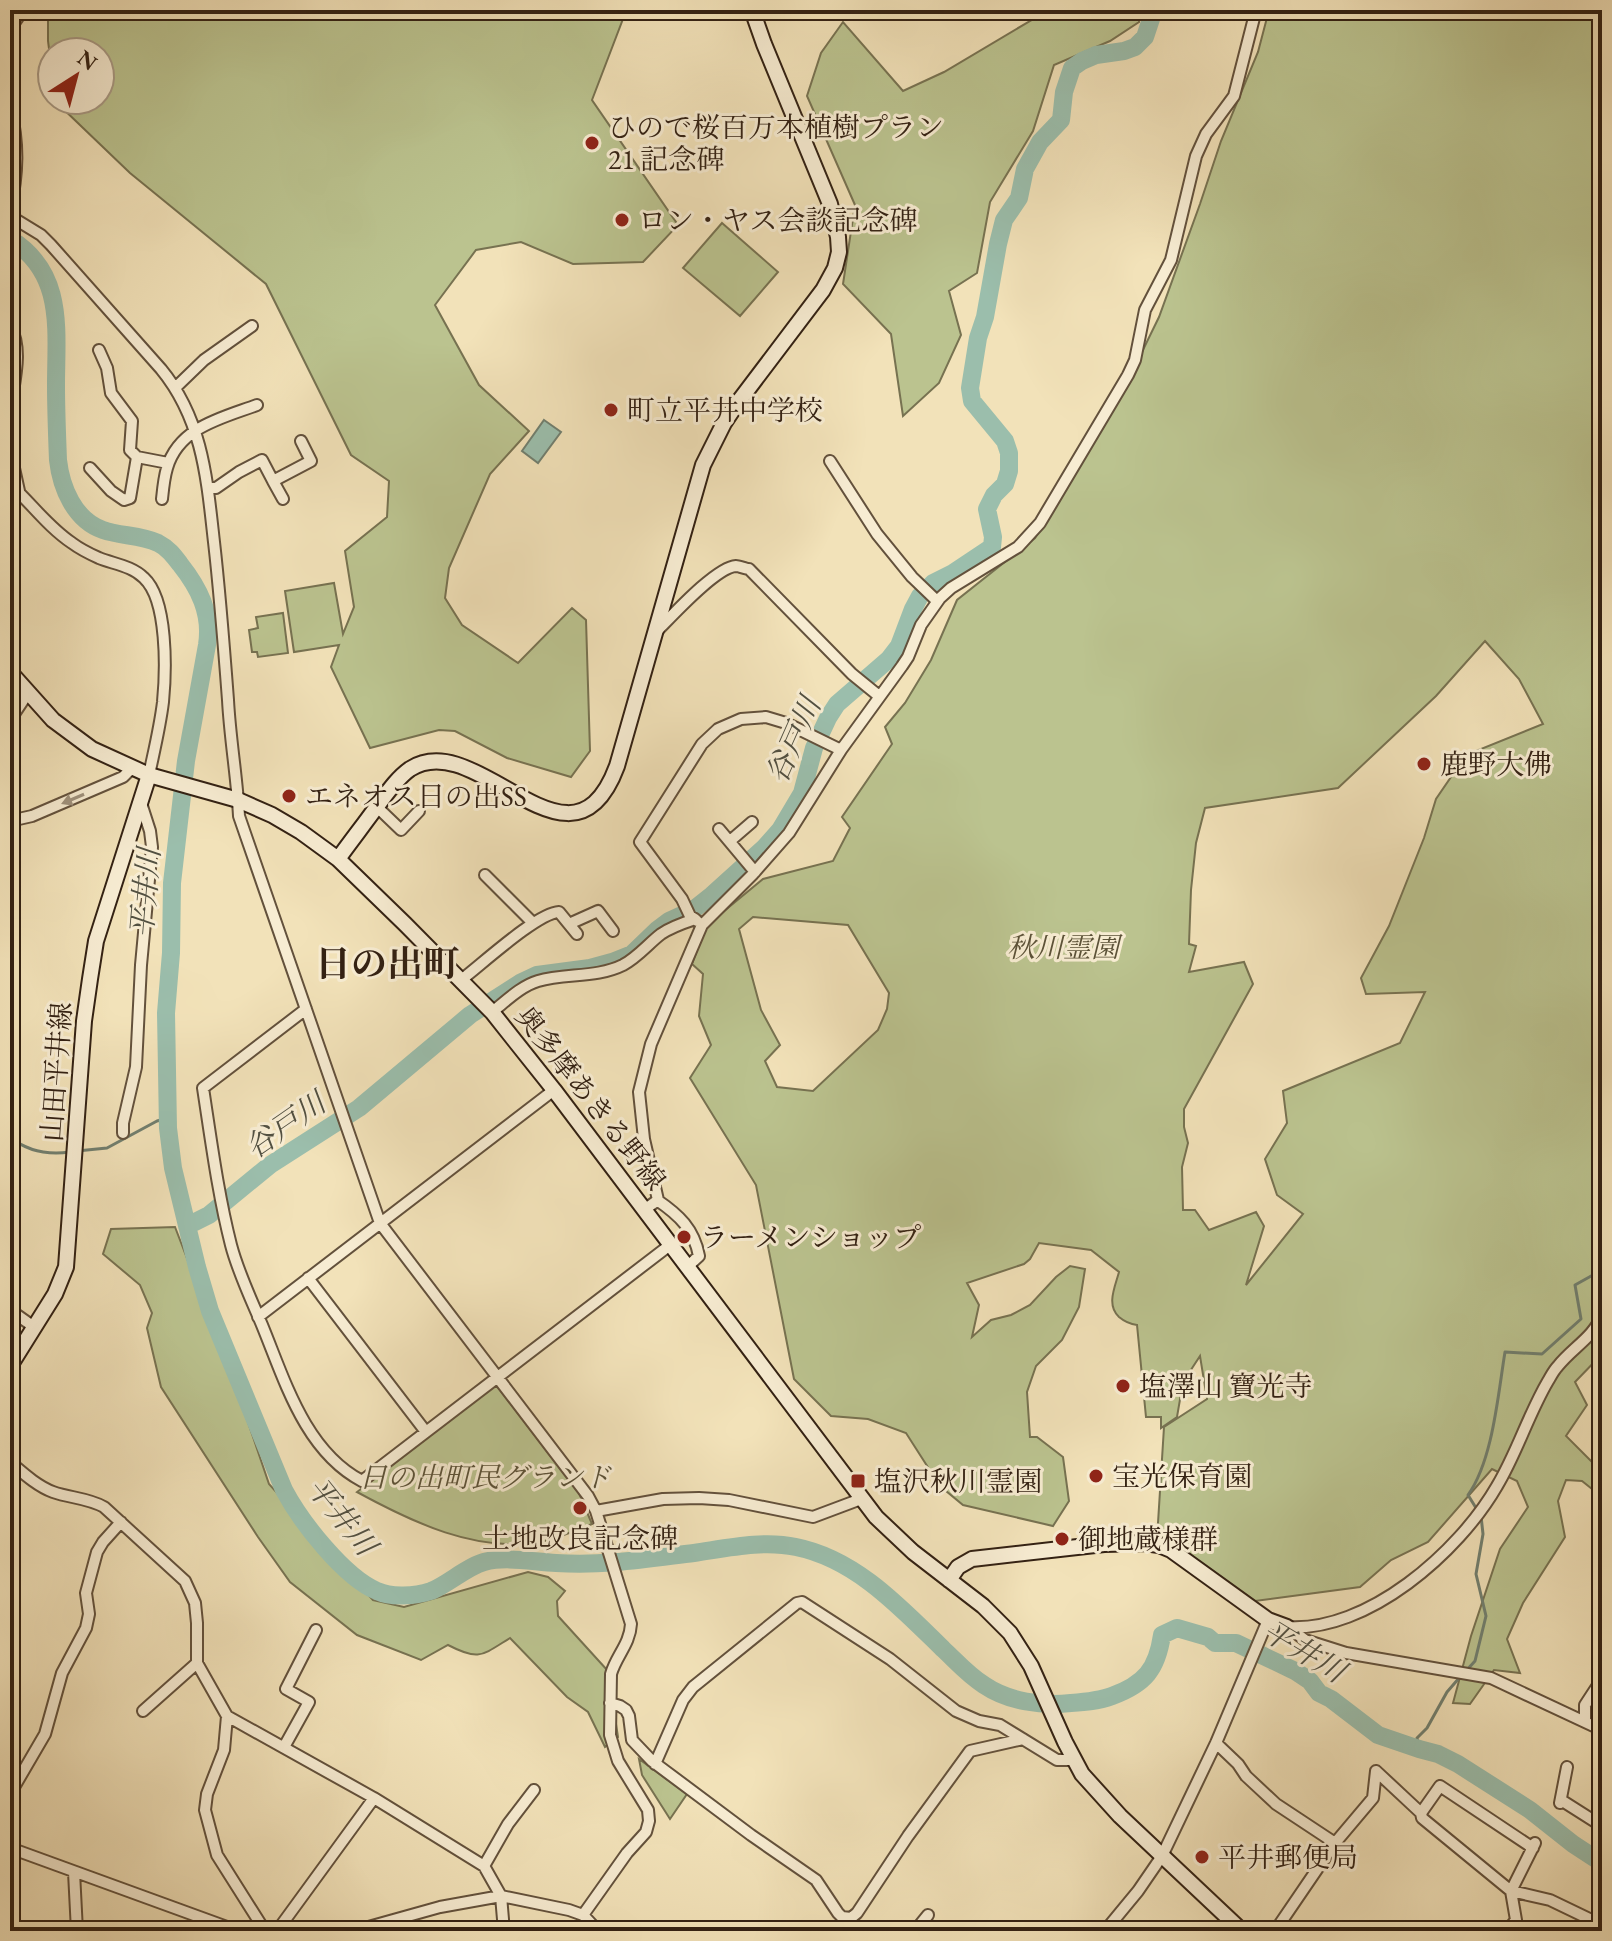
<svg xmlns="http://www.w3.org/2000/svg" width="1612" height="1941" viewBox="0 0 1612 1941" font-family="'EB Garamond','Noto Serif JP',serif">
<rect width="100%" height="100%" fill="#f2e2b9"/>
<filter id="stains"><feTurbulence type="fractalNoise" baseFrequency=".0025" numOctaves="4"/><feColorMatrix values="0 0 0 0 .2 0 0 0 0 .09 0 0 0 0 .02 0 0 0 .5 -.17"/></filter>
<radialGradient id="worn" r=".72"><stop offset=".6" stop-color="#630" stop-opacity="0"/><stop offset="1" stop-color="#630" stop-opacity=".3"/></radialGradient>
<path fill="#bbc38f" stroke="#777251" stroke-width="2" fill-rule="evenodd" d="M48 10H641L623 19 592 100 678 225 643 262 573 264 521 242 476 250 435 305 479 385 529 431 490 474 449 568 445 598 462 625 518 663 572 608 586 620 590 751 571 777 507 758 455 731 439 730 370 748 331 667 339 645 294 652 285 591 334 583 343 634 354 607 345 551 387 517 389 481 351 455 266 284 130 173 56 102V100H100V52H52V72L48 41Z
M1039 10H1138L1139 22 1110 41 1054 65 1033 131 990 202 977 273 949 291 961 335 939 383 903 416 891 334 843 284 855 205 807 96 821 53 843 22 903 91 944 72 1035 18Z
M1269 10H1602V1274L1596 1279 1602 1291V1354L1575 1382 1587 1405 1566 1436 1602 1472V1497L1582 1481 1566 1480 1558 1501 1565 1537 1523 1603 1507 1639 1520 1673 1494 1670 1470 1704 1453 1703 1471 1636 1500 1549 1528 1507 1517 1481 1492 1469 1428 1542 1391 1560 1360 1587 1255 1601 1171 1541 1157 1539 1164 1427 1207 1399 1200 1356 1183 1382 1177 1417 1161 1428V1417H1146L1137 1325C1129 1324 1125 1322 1119 1317 1106 1305 1115 1287 1119 1272L1091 1250 1039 1243 1030 1259 1024 1264 967 1283 979 1305 972 1337 991 1320 1011 1315 1030 1305 1056 1277 1070 1266 1085 1269 1079 1307 1062 1340 1036 1366 1027 1392 1030 1437H1037L1063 1457 1069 1501 1053 1526 963 1505 940 1486 906 1433 868 1419 831 1416 794 1379 756 1185 690 1078 711 1045 699 1016 703 974 692 964 706 926 763 879 833 861 850 828 842 817 892 744 885 727 905 703 931 660 957 600 1035 538 1121 395 1159 317 1200 204 1221 141 1258 52ZM1485 641 1519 679 1543 724 1466 755 1436 799 1424 838 1389 926 1361 978 1366 994 1425 992 1400 1043 1283 1091 1287 1123 1265 1159 1277 1195 1303 1214 1246 1285 1264 1226 1256 1212 1209 1230 1195 1210H1183L1182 1167 1188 1143 1184 1127V1109L1253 984 1244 962 1189 972 1196 946 1189 944 1191 890 1196 843 1205 808 1338 788 1436 696ZM753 917 848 925 889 993 887 1009 878 1030 813 1091 777 1087 765 1061 780 1045 761 1010 739 929Z
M722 223 778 272 740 316 683 268Z
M283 613 288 653 258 657 257 652H252L249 630 258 628 256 617Z
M175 1227 233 1378 269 1484 373 1600 404 1607 528 1572 548 1577 565 1591 557 1601 558 1616 608 1671 618 1737 605 1747 588 1712 567 1697 510 1638C481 1656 479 1661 448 1645L421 1660 357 1635 290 1582 258 1537 161 1387 147 1328 152 1313 140 1285 103 1254 111 1229Z
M496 1385 579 1493 592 1524C576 1530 557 1539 540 1542 476 1553 412 1522 357 1492Z
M639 1759 687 1794 670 1819 642 1775Z"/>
<path fill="#9bbeac" stroke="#717f6f" stroke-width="2" d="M544 420 561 432 538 463 522 451Z"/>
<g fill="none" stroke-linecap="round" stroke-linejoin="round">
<path stroke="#717f6f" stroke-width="3" d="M10 1137C27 1151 49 1155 70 1152
M77 1151 107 1148 157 1121 168 1118
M1465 1672 1475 1661 1486 1616 1476 1574 1483 1534 1481 1516 1468 1495C1493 1460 1498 1394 1505 1352L1542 1354 1581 1319 1575 1285 1602 1270
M1419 1749 1417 1738 1427 1728 1447 1692 1460 1677"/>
<path stroke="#9bbeac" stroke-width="18" d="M10 239C65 273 56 329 56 385 56 410 57 435 58 460 61 487 74 520 103 530 120 536 141 535 158 543 168 548 174 556 180 564 199 588 212 613 207 645L186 761 172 883 171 953 166 1013 168 1128 173 1168 197 1267 210 1311 284 1490C301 1522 344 1577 377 1591 392 1598 415 1596 431 1591 447 1585 466 1567 484 1562 507 1556 533 1562 556 1563 605 1566 646 1559 694 1553 728 1548 763 1540 796 1547 856 1559 901 1608 943 1649 956 1661 968 1675 984 1685 1009 1702 1042 1706 1071 1703 1085 1702 1099 1701 1112 1696 1145 1684 1157 1669 1162 1635L1177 1628 1208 1637 1215 1643H1236L1295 1671 1310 1681 1319 1693 1331 1699 1378 1735 1419 1749 1438 1754 1458 1764 1530 1810 1573 1844 1602 1863
M187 1226 209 1215 270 1165 359 1108 470 1015 520 983 537 975 590 968 612 962 632 954 657 930 669 921 693 910 712 895 764 848 780 830 802 793 814 748 828 718 837 704 889 659 899 646 913 609 920 596 933 583 953 573 992 547 993 537 987 509 994 495 1005 484 1009 471V453L1005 441 972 401 970 388 978 338 985 317 998 244 1004 220 1019 198 1025 169 1040 142 1061 120 1064 92 1072 68 1082 61 1096 55 1124 51 1135 47 1145 37 1154 10"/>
<g stroke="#63513c" stroke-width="14">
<path id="street" d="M10 29 23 10
M10 106C19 144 18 173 10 211
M10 216 41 235 51 245 161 369C203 420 207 480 214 542 220 594 224 647 228 700 230 739 237 777 239 816L380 1223 588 1496 596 1511 631 1624C630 1644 616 1656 611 1674L610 1735 618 1761 648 1810 649 1821 646 1832 627 1853 583 1915
M10 325C24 351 13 384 10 412
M99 350 107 368 111 393 132 421 130 450 137 457
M175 388 204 360 252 326
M10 435 12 459 19 491
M830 461 877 534 912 577 937 601
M90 468 111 491 124 500 130 498 137 457 168 463
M273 481 283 499
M10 484C31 503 48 527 72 543 80 549 90 554 99 558 114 564 132 566 144 578 168 600 166 671 163 702 160 727 154 751 149 775
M208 488H216L239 472 262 460 273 481 311 461 301 441
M162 499C163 489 164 478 167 468 179 427 222 418 257 405
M656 632C671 617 716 567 736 566 739 566 746 569 749 569L852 674 879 696
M10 720 28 693
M377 807 401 830 419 811
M10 821 32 816 123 777 132 768
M719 829 755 872
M730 841 752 822
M485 875 533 923
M695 919 690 916 682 899 640 842 702 744 718 729 741 719 766 717 786 723 841 750
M569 924 598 911 613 931
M461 980C481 965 537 913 559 912L577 934
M306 1009 203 1088C211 1140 218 1194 231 1245 238 1272 251 1299 262 1325 285 1381 305 1451 362 1481L670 1245
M492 1012C506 1001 521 986 538 981 565 973 597 978 623 965 638 957 648 944 661 934 671 927 683 923 695 919L697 921
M123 1133V1123L136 1067 141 965 152 847 150 831 141 803
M657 1200C679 1215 694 1229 699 1256L687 1267
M644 1210 658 1200 644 1139 639 1092 651 1044 702 925 753 874 789 833 841 750 902 666 908 657 921 625 940 598 951 588 1018 547 1040 523 1128 375 1135 360 1145 310 1171 260 1196 156 1206 134 1234 96 1256 10
M308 1278 426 1432
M10 1310 34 1327
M258 1317 554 1090
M10 1462C23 1473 37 1486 53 1492 70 1498 88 1498 104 1507L185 1581 195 1603 197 1623V1663L227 1716 374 1798 484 1866 501 1896 504 1931
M596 1511 663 1499 699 1498 729 1500 813 1517 861 1499
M1287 1627C1367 1633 1459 1552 1497 1486 1517 1453 1528 1415 1548 1381 1551 1376 1554 1370 1558 1366 1572 1348 1594 1337 1602 1315
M1288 1627 1305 1640 1346 1653 1491 1678 1602 1730
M610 1703 620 1706 626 1710 629 1716 632 1740 652 1761 751 1835 816 1880 838 1913 842 1917 851 1918 857 1913 908 1836 970 1751 1023 1739
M143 1711 197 1663
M227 1716 224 1750 207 1794 205 1810 217 1855 265 1931
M1585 1721V1705L1602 1679
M1216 1743 1238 1764 1246 1776 1276 1804 1335 1843
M284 1747 309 1702 286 1689 316 1630
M655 1764 683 1700 693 1687 797 1603 802 1602 890 1659 956 1711 979 1721 1000 1725 1057 1760H1074
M1376 1771 1421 1813 1422 1818 1511 1891 1550 1900 1602 1925
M10 1794 45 1734 62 1673 86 1628 89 1614 86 1593 97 1552 103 1542 121 1522
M1561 1800 1602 1826
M1560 1803 1567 1767
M1421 1813 1440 1786 1533 1848
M10 1848 238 1931
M484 1866 508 1824 534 1790
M74 1872 77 1931
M277 1931 374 1798
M354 1931 440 1907 501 1896 569 1910 583 1915 598 1931
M915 1931 928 1915
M1105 1931 1138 1891 1162 1856 1216 1743 1268 1620
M1220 1931 1231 1920
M1275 1931 1335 1843 1373 1798 1376 1771
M1507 1931 1516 1920 1511 1891 1535 1843"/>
</g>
<g stroke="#332113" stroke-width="18">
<path id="secondary" d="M10 672 53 720 92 749 149 775 238 800 272 815 301 832 338 859 405 924 492 1012 554 1090 876 1517 913 1552 983 1606 1010 1633 1031 1666 1065 1742 1082 1774 1120 1816 1242 1931
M338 859C351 841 365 823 378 805 387 793 397 778 410 769 478 725 571 890 617 766L703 465 724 423 736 405 823 290 835 268 839 252 838 237 830 204 764 44 752 10
M10 1366 55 1294 66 1267 84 1021 90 979 96 941 149 775
M949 1580 958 1567 972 1559 1104 1544 1144 1543 1159 1545 1171 1550 1268 1620 1287 1627"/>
</g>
<use href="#street" stroke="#f7ecd2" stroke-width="10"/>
<use href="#secondary" stroke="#f7ecd2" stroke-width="14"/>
</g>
<defs><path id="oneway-solid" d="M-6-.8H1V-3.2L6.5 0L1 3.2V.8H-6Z" transform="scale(2)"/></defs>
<use fill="#9f917c" href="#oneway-solid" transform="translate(73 799) rotate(157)"/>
<g fill="#8f2418" stroke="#f7ecd2" stroke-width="3">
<circle cx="592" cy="143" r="8"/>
<circle cx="622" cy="220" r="8"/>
<circle cx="611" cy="410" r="8"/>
<circle cx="1424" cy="764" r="8"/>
<circle cx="289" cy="796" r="8"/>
<circle cx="684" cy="1237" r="8"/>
<circle cx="1123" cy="1386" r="8"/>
<circle cx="1096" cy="1476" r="8"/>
<rect x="850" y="1473" width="16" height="16" rx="4"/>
<circle cx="580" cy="1508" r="8"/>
<circle cx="1062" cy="1539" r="8"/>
<circle cx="1202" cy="1857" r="8"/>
</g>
<g text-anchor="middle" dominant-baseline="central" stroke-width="6" stroke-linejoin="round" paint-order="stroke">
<g font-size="28" fill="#332113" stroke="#f7ecd2" text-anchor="start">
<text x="608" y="127">ひので桜百万本植樹プラン<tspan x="608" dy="32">21 記念碑</tspan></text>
<text x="638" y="220">ロン・ヤス会談記念碑</text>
<text x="627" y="410">町立平井中学校</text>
<text x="1440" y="764">鹿野大佛</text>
<text x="305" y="796">エネオス日の出SS</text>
<text x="700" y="1237">ラーメンショップ</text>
<text x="1139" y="1386">塩澤山 寶光寺</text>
<text x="1112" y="1476">宝光保育園</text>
<text x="874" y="1481">塩沢秋川霊園</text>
<text x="580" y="1538" text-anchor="middle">土地改良記念碑</text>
<text x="1078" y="1539">御地蔵様群</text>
<text x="1218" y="1857">平井郵便局</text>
</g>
<g font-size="28" font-style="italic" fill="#5c5238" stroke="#f7ecd2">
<text x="1063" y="947">秋川霊園</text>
<text x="485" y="1477">日の出町民グランド</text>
</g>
<g font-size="28" fill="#332113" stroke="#f7ecd2">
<text transform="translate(56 1072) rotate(-86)">山田平井線</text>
<text transform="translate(591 1098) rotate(52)">奥多摩あきる野線</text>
</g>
<g font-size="30" font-style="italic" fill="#525041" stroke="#f7ecd2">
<text transform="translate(793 740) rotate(-66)">谷戸川</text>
<text transform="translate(145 893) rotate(-85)">平井川</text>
<text transform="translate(285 1125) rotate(-35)">谷戸川</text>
<text transform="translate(342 1516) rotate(51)">平井川</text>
<text transform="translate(1304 1651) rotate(31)">平井川</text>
</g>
<g font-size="36" font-weight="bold" fill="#332113" stroke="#f7ecd2">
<text x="387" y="963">日の出町</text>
</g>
</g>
<rect width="1612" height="1941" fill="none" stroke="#f2e2b9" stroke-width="40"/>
<rect x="12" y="12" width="1588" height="1917" fill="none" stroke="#332113" stroke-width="4"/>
<rect x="20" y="20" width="1572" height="1901" fill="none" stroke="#332113" stroke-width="2"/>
<g transform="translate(76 76) rotate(36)"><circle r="38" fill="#f7ecd2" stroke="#a99b86" stroke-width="2"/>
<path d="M0-6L14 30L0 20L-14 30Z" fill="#8f2418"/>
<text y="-12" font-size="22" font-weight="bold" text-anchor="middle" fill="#332113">N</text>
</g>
<rect width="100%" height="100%" filter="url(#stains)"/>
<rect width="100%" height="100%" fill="url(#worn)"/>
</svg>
